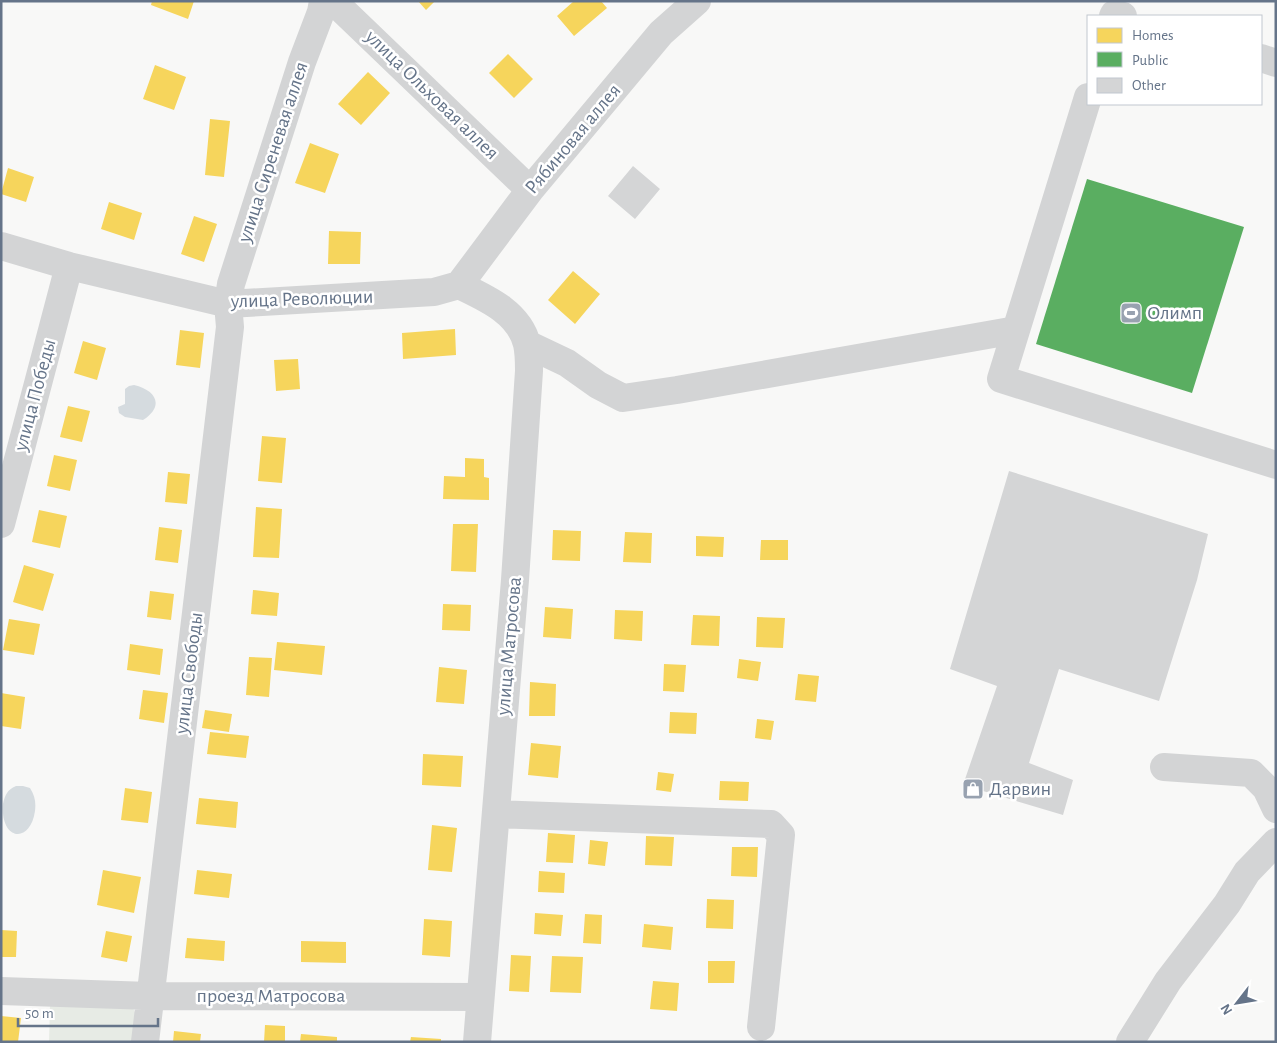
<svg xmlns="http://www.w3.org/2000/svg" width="1277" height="1043" viewBox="0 0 1277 1043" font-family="'Alegreya Sans',sans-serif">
<rect width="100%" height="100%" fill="#f8f8f7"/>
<path fill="#e7ebe5" d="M50 1005 133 1008 136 1015 134 1042H49Z"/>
<path fill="#d5dbdf" d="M134 385C156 390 165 406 143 420L125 417 119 413 118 407 125 404V389L129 386Z
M16 786H23L30 788C35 796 36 802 35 811 30 845 0 840 3 804 5 795 7 790 16 786Z"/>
<path fill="#f6d55c" d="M152 1H194L188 19 151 5Z
M418 1H435L426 10Z
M574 1H601L607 8 574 36 557 16Z
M508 54 533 79 514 98 489 73Z
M155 65 186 77 174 110 143 99Z
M368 72 390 93 361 125 338 104Z
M210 119 230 121 224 177 205 175Z
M310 143 339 154 325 193 295 183Z
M8 168 34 177 26 202 1 194Z
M109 202 142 213 134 240 101 229Z
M194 216 217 224 204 262 181 254Z
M329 231 361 232 360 264H328Z
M573 271 600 294 575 324 548 300Z
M455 329 456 355 403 359 402 333Z
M180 330 204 333 200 368 176 365Z
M83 341 106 348 97 380 74 373Z
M298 359 300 389 276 391 274 360Z
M68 406 90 411 82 442 60 437Z
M262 436 286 438 282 483 258 481Z
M54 455 77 460 70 491 47 486Z
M465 458 484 459V477L489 478V500L443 499 444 476 465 477Z
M168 472 190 474 187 504 165 502Z
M256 507 282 509 279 558 253 557Z
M39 510 67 516 60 548 32 542Z
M453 524H478L476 572 451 571Z
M159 527 182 530 178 563 155 560Z
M553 530 581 531 580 561 552 560Z
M625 532 652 533 651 563 623 562Z
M696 536 724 537 723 557 696 556Z
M761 540H788V560H760Z
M24 565 54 574 43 611 13 602Z
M253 590 279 593 277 616 251 614Z
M150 591 174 594 171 620 147 617Z
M443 604 471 605 470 631 442 630Z
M545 607 573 609 571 639 543 637Z
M615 610 643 611 642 641 614 639Z
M693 615 720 616 719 646 691 645Z
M757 617 785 618 783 648 756 647Z
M9 619 40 624 34 655 3 650Z
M277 642 325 646 322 675 274 670Z
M130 644 163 649 160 675 127 670Z
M249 657 272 658 269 697 246 695Z
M739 659 761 662 758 681 737 678Z
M664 664 686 665 684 692 663 691Z
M439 667 467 670 464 704 436 702Z
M798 674 819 676 816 702 795 700Z
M530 682 556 684 555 716H529Z
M143 690 168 693 164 723 139 719Z
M1 693 25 697 21 729 1 726Z
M205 710 232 714 229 732 202 728Z
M670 712 697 713 696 734 669 733Z
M757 719 774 721 771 740 755 738Z
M210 732 249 736 246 758 207 754Z
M531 743 561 746 558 778 528 775Z
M423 754 463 756 461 787 422 785Z
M658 772 674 774 671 792 656 790Z
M720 781 749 782 748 801 719 800Z
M125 788 152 792 148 823 121 820Z
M199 798 238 802 236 828 196 824Z
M432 825 457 828 452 872 428 870Z
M548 833 575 835 573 863 546 862Z
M646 836 674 837 672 866 645 865Z
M590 840 608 842 605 866 588 864Z
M732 847H758L757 877 731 876Z
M103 870 141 877 134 913 97 905Z
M197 870 232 874 229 898 194 894Z
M539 871 565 873 564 893 538 892Z
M707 899 734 900 733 929 706 928Z
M535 913 563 915 561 936 534 934Z
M585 914 602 915 601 944 583 943Z
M424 919 452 921 450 957 422 955Z
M644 924 673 927 671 950 642 947Z
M1 930 17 931 16 957H1Z
M106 931 132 936 127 962 101 957Z
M187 938 225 941 224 961 185 958Z
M301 941 346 942V963L301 962Z
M511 955 531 956 529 992 509 991Z
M552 956 583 957 581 993 550 992Z
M708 961H735L734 983H708Z
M653 981 679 983 677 1011 650 1009Z
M1 1016 21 1018 18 1042H1Z
M265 1025 285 1026V1042H264Z
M174 1031 201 1034 200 1042H173Z
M301 1034 337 1037V1042H300Z
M411 1037 441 1039V1042H410Z"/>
<path fill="#5aae61" d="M1087 179 1244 227 1192 393 1036 344Z"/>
<path fill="#d4d5d6" d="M633 166 660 189 635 219 608 196Z
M1009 471 1208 534 1197 580 1159 701 1059 669 1029 763 1073 780 1063 815 963 785 997 686 950 669Z"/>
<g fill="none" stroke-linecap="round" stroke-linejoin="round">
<path stroke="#d3d4d5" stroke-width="28" d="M333 1 530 190
M1113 16 1114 14 1123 16
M1261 58 1276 63
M1088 97 1001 379 1276 465
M1 246 69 266 228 304 434 292 459 285
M459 285C486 298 519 312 527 344 529 353 529 363 529 371L515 580 477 1042
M459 285 530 190 661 33 697 1
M527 344 567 363 598 385 623 398 677 390 1016 330
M1 524 69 266
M1164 767 1251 773 1266 788 1276 809
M496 814 771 824 781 835 761 1027
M1 991 150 996 480 997
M145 1042 230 327 228 304 231 284 302 62 321 12 323 1
M1130 1042 1168 981 1227 904 1247 872 1276 842"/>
</g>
<defs>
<g id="stadium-square" transform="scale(1.125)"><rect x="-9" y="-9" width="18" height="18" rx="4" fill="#98a2b0" stroke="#fff"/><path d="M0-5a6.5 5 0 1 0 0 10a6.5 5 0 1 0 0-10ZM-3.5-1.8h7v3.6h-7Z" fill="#fff"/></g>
<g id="shop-square" transform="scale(1.125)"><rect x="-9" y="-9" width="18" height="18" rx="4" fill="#98a2b0" stroke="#fff"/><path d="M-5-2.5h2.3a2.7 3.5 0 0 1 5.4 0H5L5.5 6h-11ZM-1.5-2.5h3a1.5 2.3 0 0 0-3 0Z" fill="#fff"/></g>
</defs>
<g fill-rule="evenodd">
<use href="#stadium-square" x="1131" y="313"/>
<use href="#shop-square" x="973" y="789"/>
</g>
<g text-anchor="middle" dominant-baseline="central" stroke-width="5" stroke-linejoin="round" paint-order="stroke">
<g font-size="20" fill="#657489" stroke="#fff">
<text transform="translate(432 95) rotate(44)">улица Ольховая аллея</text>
<text transform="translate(573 139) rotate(-50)">Рябиновая аллея</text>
<text transform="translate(273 152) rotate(-72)">улица Сиреневая аллея</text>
<text transform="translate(302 299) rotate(-2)">улица Революции</text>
<text transform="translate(35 395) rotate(-75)">улица Победы</text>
<text transform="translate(509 646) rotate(-85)">улица Матросова</text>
<text transform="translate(189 673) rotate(-83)">улица Свободы</text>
<text x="271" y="996">проезд Матросова</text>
</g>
<g font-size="20" fill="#657489" stroke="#fff" text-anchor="start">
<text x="1147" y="313">Олимп</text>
<text x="989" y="789">Дарвин</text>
</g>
</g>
<rect width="1277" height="1043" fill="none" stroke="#657489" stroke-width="5"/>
<rect x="1087" y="15" width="175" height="90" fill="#ffffff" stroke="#c1c7d0"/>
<rect x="1097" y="28" width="25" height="15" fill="#f6d55c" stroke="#c1c7d0"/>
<text x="1132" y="40" font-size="15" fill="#657489">Homes</text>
<rect x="1097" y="52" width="25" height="15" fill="#5aae61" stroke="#c1c7d0"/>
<text x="1132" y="65" font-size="15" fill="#657489">Public</text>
<rect x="1097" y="78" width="25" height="15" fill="#d4d5d6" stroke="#c1c7d0"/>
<text x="1132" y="90" font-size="15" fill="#657489">Other</text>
<g transform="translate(1237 1003) rotate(239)" stroke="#ffffff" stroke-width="4" paint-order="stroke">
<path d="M0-4L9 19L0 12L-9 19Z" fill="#657489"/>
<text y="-8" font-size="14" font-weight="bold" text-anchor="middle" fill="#657489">N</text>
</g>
<path d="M18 1018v8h140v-8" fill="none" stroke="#657489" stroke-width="2.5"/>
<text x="25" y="1018" font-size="15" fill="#657489" stroke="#ffffff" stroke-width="4" paint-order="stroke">50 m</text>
</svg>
